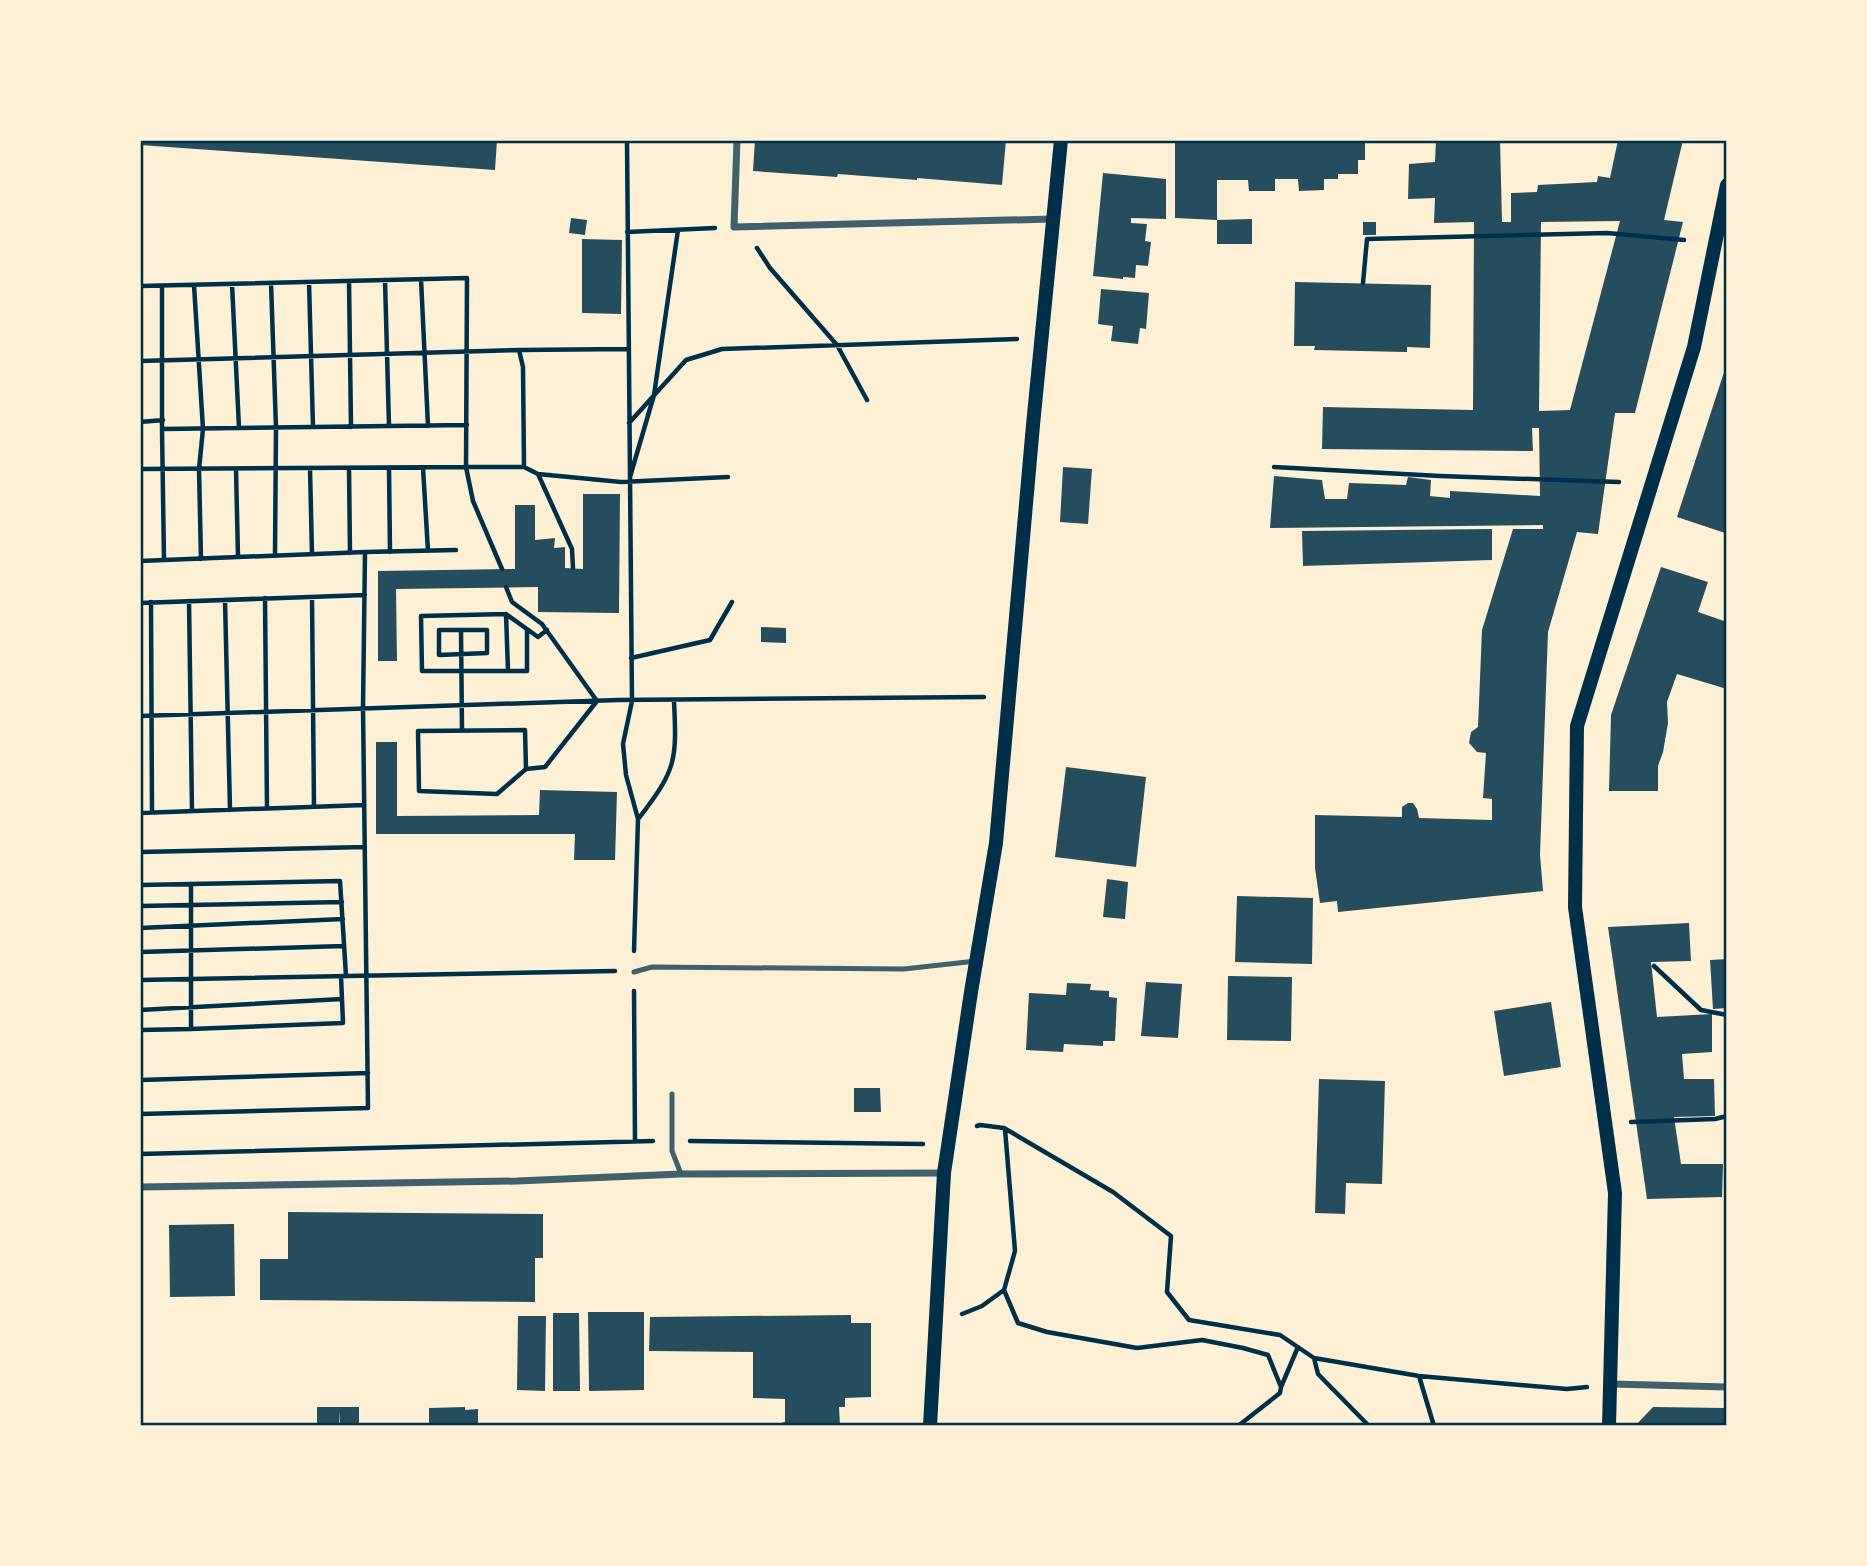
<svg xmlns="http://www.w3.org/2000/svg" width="1867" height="1566" viewBox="0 0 1867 1566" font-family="Raleway,sans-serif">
<rect width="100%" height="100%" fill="#fdf0d5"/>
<path fill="#264d5e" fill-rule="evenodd" d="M140 140H497L495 170 140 145Z
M755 140H1006L1002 185 917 178V180L838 174 837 177 753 171Z
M1175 140H1365V160H1358V174H1338V179H1324V190L1299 191 1298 179H1275V191H1249L1248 180H1217V220L1175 218Z
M1436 140H1500L1502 222H1511V193L1537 192 1538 185 1597 182 1598 176 1610 178 1618 140H1683L1664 220 1683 222 1635 413H1615L1598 534 1577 532 1548 632 1540 855 1543 891 1338 912 1337 901 1320 903 1315 868V815L1402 817V807L1408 803H1413L1417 809 1419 818 1492 820V799L1483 798 1486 753 1477 752 1469 743 1471 732 1478 727 1482 630 1513 529H1543V525L1270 528 1274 476 1322 480 1325 499H1347L1349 483 1406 485 1408 477 1431 480 1430 496 1450 498V491L1540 496 1539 428H1532L1533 451 1322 449 1323 407 1473 410 1474 222 1434 223 1435 198 1408 199 1409 164 1435 162ZM1620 221 1570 410 1539 411 1541 222Z
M1103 173 1166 179V219L1131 218V223L1147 224 1145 241 1151 242 1148 266 1136 265 1135 278 1123 277V279L1093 276Z
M571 218 587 220 585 235 569 233Z
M1252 219V244H1217V220Z
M1363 222H1376V235H1363Z
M582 239 622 240 621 314 582 313Z
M1295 282 1431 285 1430 348 1407 347V352L1314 350 1315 346H1294Z
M1101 289 1149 293 1146 329 1140 328 1138 344 1111 341 1113 326 1098 324Z
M1726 366 1727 526 1725 533 1677 517Z
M1063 467 1092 469 1088 524 1060 522Z
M583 494H620L619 613 538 612V587L396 589 397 661H378V571L515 569V505H535V540L555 538 554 548 565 547V568L583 569Z
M1492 529V560L1303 566 1302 531Z
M1661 567 1708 582 1698 612 1727 622V689L1677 674 1667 702 1668 723 1663 752 1658 766V791H1609L1611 715Z
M761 627 786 628V643L761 642Z
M376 742H397V816L539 815 540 790 617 792 615 860H574L575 834H376Z
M1066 767 1146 777 1136 867 1055 857Z
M1107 879 1128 882 1125 919 1103 917Z
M1237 896 1313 898 1312 964 1235 962Z
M1689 923 1691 961 1651 962 1657 1017 1712 1014V1052L1682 1054 1684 1079H1714L1715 1116 1674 1117 1681 1164H1723L1722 1197 1647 1199 1608 927Z
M1727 959V1008L1713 1009 1710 960Z
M1228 976 1292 977 1291 1041 1227 1040Z
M1146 982 1182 984 1178 1038 1141 1036Z
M1067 983 1091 984 1090 990 1109 991V997L1117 998 1115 1041H1103V1046L1064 1044 1063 1052 1026 1050 1029 993 1066 995Z
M1551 1002 1561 1067 1504 1076 1494 1011Z
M1319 1079 1385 1081 1382 1184 1346 1183 1345 1214 1315 1213Z
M854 1088H880L881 1112H854Z
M288 1212 543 1214V1258H535V1302L260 1300V1259H288Z
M234 1224 235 1296 170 1297 169 1225Z
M588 1312H644V1390L589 1391Z
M553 1313H579L580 1391H553Z
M851 1315V1323H871V1397L845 1398V1407H839L840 1426H781V1423L785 1422V1399L753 1398V1352L649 1351 650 1317Z
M518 1316H546L545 1391 517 1390Z
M317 1407H359V1426H340L339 1411V1426H317Z
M465 1407V1410L478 1409V1424L429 1426V1408Z
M1653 1407 1727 1408V1426H1635Z"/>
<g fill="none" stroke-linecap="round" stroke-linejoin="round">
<path stroke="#003049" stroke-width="4.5" d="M627 140 632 701 623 744 626 775 638 819 634 951
M627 232 715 228
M757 248 770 268 837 345 867 400
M421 279 428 426
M385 280 389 426
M349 281 351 427
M309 282 313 427
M271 283 276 428 275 555
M1363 283 1367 239 1607 233 1684 240
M232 284 239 428
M194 285 203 429 199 469 201 559
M140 286 467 278 466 467 140 469
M162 286V429L467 425
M519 350 628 349
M140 361 519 350 523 367 524 467H466L473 501 502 569
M140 422 163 420
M629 423 686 360 722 349 1017 339
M162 429 164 560
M524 467 538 474 572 549 573 568
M1274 467 1440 476 1619 482
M310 468 312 554
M349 468 350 553
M389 468 390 552
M423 468 428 551
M236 469 238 557
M538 474 621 482 728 477
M630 477 654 395 678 230
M365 552 456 550
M140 561 365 552 363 708 368 1108 140 1114
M506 587 512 602 542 624 597 701 545 767 526 769 525 730 418 731 419 791 497 794 526 769
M312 597 314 807
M265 598 267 808
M225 600 230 810
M189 601 192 811
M151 602 152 812
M140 603 365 595
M506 614 508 671
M439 630H487V653L439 655Z
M461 630 462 730
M527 630V671H422L421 616 506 614 538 637 547 630
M631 658 710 640 732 602
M140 716 618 700 984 697
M140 813 364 805
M639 818C676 770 677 761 674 701
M140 852 365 847
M191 884V1029L343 1023 341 976
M140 885 340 881 346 976
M140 906 342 902
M140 928 343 919
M140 952 344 946
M1654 966 1701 1010 1727 1015
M140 980 615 971
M634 991 635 1141
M140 1010 342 999
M140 1030 191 1029
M140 1080 368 1073
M1631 1122 1715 1119 1727 1116
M977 1126 980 1125 1004 1128 1113 1192 1171 1236 1167 1292 1189 1320 1280 1335 1314 1358 1419 1376 1567 1389 1587 1387
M690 1141 923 1144
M140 1154 653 1141
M1004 1290 1018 1323 1047 1332 1137 1348 1202 1340 1243 1348 1268 1355 1281 1387 1298 1347
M962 1314 982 1306 1004 1290 1015 1251 1005 1129
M1314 1358 1318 1374 1369 1426
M1419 1376 1434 1426
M1238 1426 1280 1393 1281 1387"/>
<path stroke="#3f606c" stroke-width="5" d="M634 972 652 967 904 969 976 961
M672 1094V1151L681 1174"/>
<path stroke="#3f606c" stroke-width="7" d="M737 140 734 227 1052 219
M140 1187 517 1181 681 1174 944 1173
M1612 1384 1727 1387"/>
<path stroke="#003049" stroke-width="14" d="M930 1426 944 1173 971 992 996 843 1033 425 1061 140
M1609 1426 1615 1193 1575 907 1577 726 1694 347 1727 185"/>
</g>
<rect width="1867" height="1566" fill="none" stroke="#fdf0d5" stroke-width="284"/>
<rect x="142" y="142" width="1583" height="1282" fill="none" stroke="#003049" stroke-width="2.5"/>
</svg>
